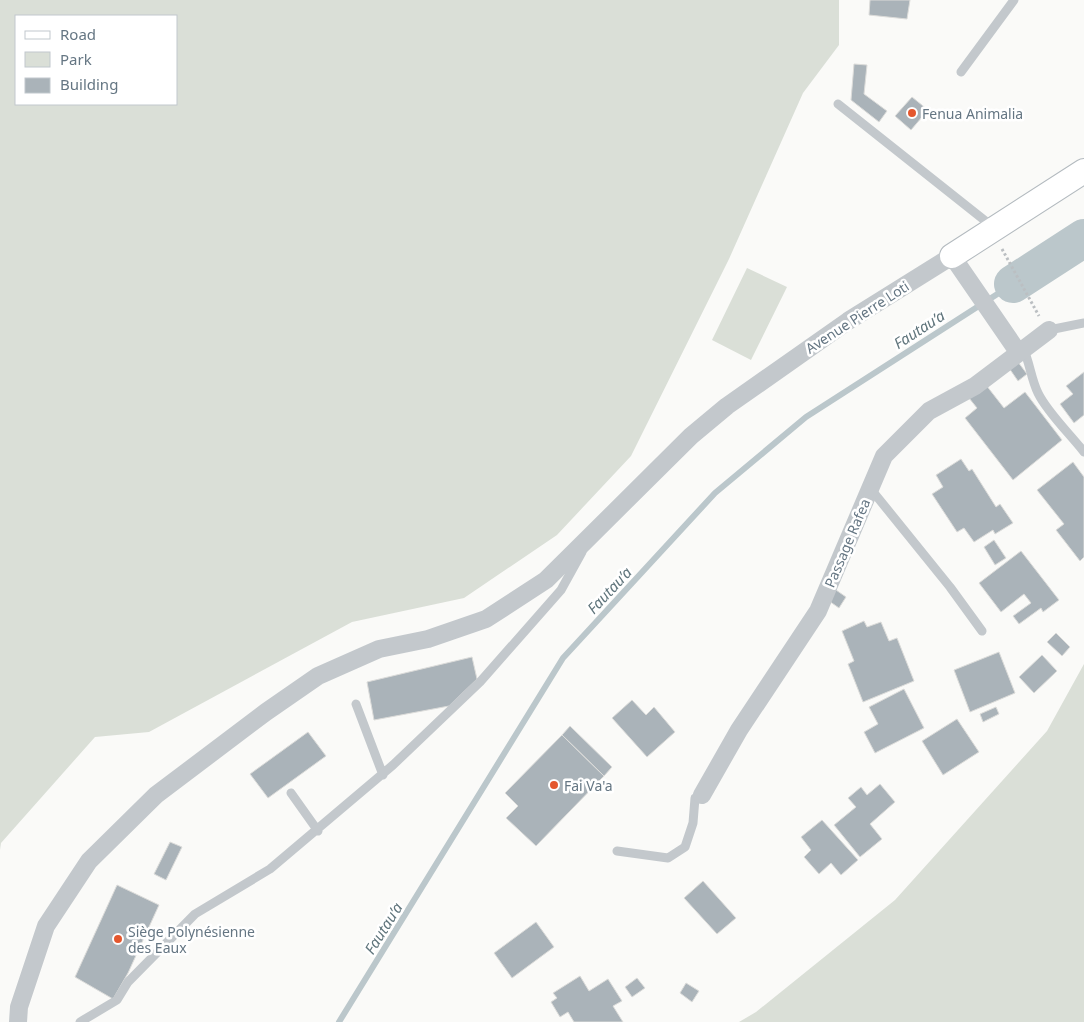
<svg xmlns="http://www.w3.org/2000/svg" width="1084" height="1022" viewBox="0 0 1084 1022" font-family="'Noto Sans',sans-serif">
<rect width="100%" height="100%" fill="#fafaf8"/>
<path fill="#dadfd7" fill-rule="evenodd" d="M0 0H839V45L803 93 729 259 631 456 557 535 464 598 352 622 149 732 95 737 1 843 0 850ZM16 16H176V104H16Z
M747 268 787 287 751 360 712 340Z
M1084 664V1022H739L756 1012 895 900 1047 731Z"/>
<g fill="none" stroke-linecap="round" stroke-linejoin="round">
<path stroke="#bbc7cb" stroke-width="6" d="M339 1022 563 658 715 493 806 417 1013 284"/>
<path stroke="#bbc7cb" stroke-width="38" d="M1013 284 1084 238"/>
</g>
<path fill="#aab3b9" stroke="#dcdcda" d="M870 0H910L907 19 869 15Z
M854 64 867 65 864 94 887 111 879 122 851 100Z
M912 97 928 110 911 130 895 116Z
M1018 362 1027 374 1018 381 1009 368Z
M1084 372V415L1074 423 1060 404 1073 394 1066 386Z
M986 385 1004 408 1025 392 1062 440 1013 480 965 418 977 408 969 398Z
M961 459 969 471 972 469 996 507 1000 504 1013 523 995 534 993 530 974 542 964 528 957 532 932 494 943 487 936 475Z
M1073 462 1084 477V557L1080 561 1056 530 1064 524 1037 490Z
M994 540 1006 558 995 565 984 547Z
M1021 551 1059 600 1043 612 1041 608 1019 624 1013 616 1031 603 1024 594 1001 612 979 583Z
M836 590 846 597 839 608 829 601Z
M864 621 867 627 881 622 889 641 897 638 914 681 863 702 848 664 854 661 842 631Z
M1056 633 1070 647 1062 656 1047 642Z
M999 652 1015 693 970 712 954 670Z
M1042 655 1057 671 1034 693 1019 677Z
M472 657 477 679 449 706 374 720 367 682Z
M904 689 924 728 875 753 864 732 878 724 869 707Z
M632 700 646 715 654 707 675 732 647 757 612 718Z
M996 707 999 714 983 722 980 714Z
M957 719 979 752 943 775 922 741Z
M570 726 612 767 604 776 562 735Z
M308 732 326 756 268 798 250 774Z
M562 735 604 776 536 846 506 818 518 806 505 793Z
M880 784 895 802 870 824 882 839 860 857 834 825 856 807 848 798 861 787 867 795Z
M822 820 858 860 841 875 831 863 819 874 804 857 811 850 801 837Z
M170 842 182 847 166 880 154 874Z
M703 881 736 918 717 934 684 898Z
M117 885 159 905 128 973 113 999 75 977Z
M536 922 554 947 512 978 494 953Z
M580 976 589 991 608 979 622 1001 613 1006 623 1022H574L568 1012 560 1017 551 1002 557 998 553 993Z
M637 978 645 988 632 997 625 987Z
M686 983 699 991 692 1002 680 993Z"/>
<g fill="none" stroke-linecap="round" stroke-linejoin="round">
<g stroke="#b3babf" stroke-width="26">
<path id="secondary" d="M952 256 1084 171"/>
</g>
<path stroke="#bbbfc2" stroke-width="3" stroke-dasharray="2.5 2.5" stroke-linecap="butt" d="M1002 249 1039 316"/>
<path stroke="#c3c8cc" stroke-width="9" d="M961 72 1014 0
M838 104 993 227
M1049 330 1084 323
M1023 348C1030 363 1031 379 1038 393 1047 412 1070 434 1084 452
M870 488 950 587 982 631
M356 704 383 775
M291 793 318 831
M617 851 668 858 685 847 693 823 695 798 702 795
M80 1022 117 1000 128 982 195 914 270 869 393 765 480 682 561 590 582 552"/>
<path stroke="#c3c8cc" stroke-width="18" d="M702 795 739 730 818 611 884 456 929 411 975 386 1049 330
M18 1022 19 1007 46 926 89 861 156 795 266 712 318 676 379 649 428 639 486 619 546 580 691 436 727 406 848 321 952 256 1018 352"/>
<use href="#secondary" stroke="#fff" stroke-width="24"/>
</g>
<g fill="#e4572e" stroke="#fff" stroke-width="2">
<circle cx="912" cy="113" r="5"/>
<circle cx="554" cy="785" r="5"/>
<circle cx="118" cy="939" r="5"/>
</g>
<g text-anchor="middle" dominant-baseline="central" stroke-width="5" stroke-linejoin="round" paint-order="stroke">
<g font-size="14" fill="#657683" stroke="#fff" text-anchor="start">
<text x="922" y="113">Fenua Animalia</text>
<text x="564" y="785">Fai Va'a</text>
<text x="128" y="931">Siège Polynésienne<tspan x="128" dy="16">des Eaux</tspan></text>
</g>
<g font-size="14" fill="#657683" stroke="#fff">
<text transform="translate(857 317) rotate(-33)">Avenue Pierre Loti</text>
<text transform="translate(847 543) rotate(-67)">Passage Rafea</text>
</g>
<g font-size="15" font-style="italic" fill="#60757c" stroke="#fff">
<text transform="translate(919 329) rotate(-33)">Fautau’a</text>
<text transform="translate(609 590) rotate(-47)">Fautau’a</text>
<text transform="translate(383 928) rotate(-58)">Fautau’a</text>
</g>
</g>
<rect x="15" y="15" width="162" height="90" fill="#ffffff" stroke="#c1c8cd"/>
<rect x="25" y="31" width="25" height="8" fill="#ffffff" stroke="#c1c8cd"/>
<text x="60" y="40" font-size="15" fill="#657683">Road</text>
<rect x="25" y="52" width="25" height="15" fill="#dadfd7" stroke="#c1c8cd"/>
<text x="60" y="65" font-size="15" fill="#657683">Park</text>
<rect x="25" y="78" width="25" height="15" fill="#aab3b9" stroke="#c1c8cd"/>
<text x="60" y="90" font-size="15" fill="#657683">Building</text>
</svg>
